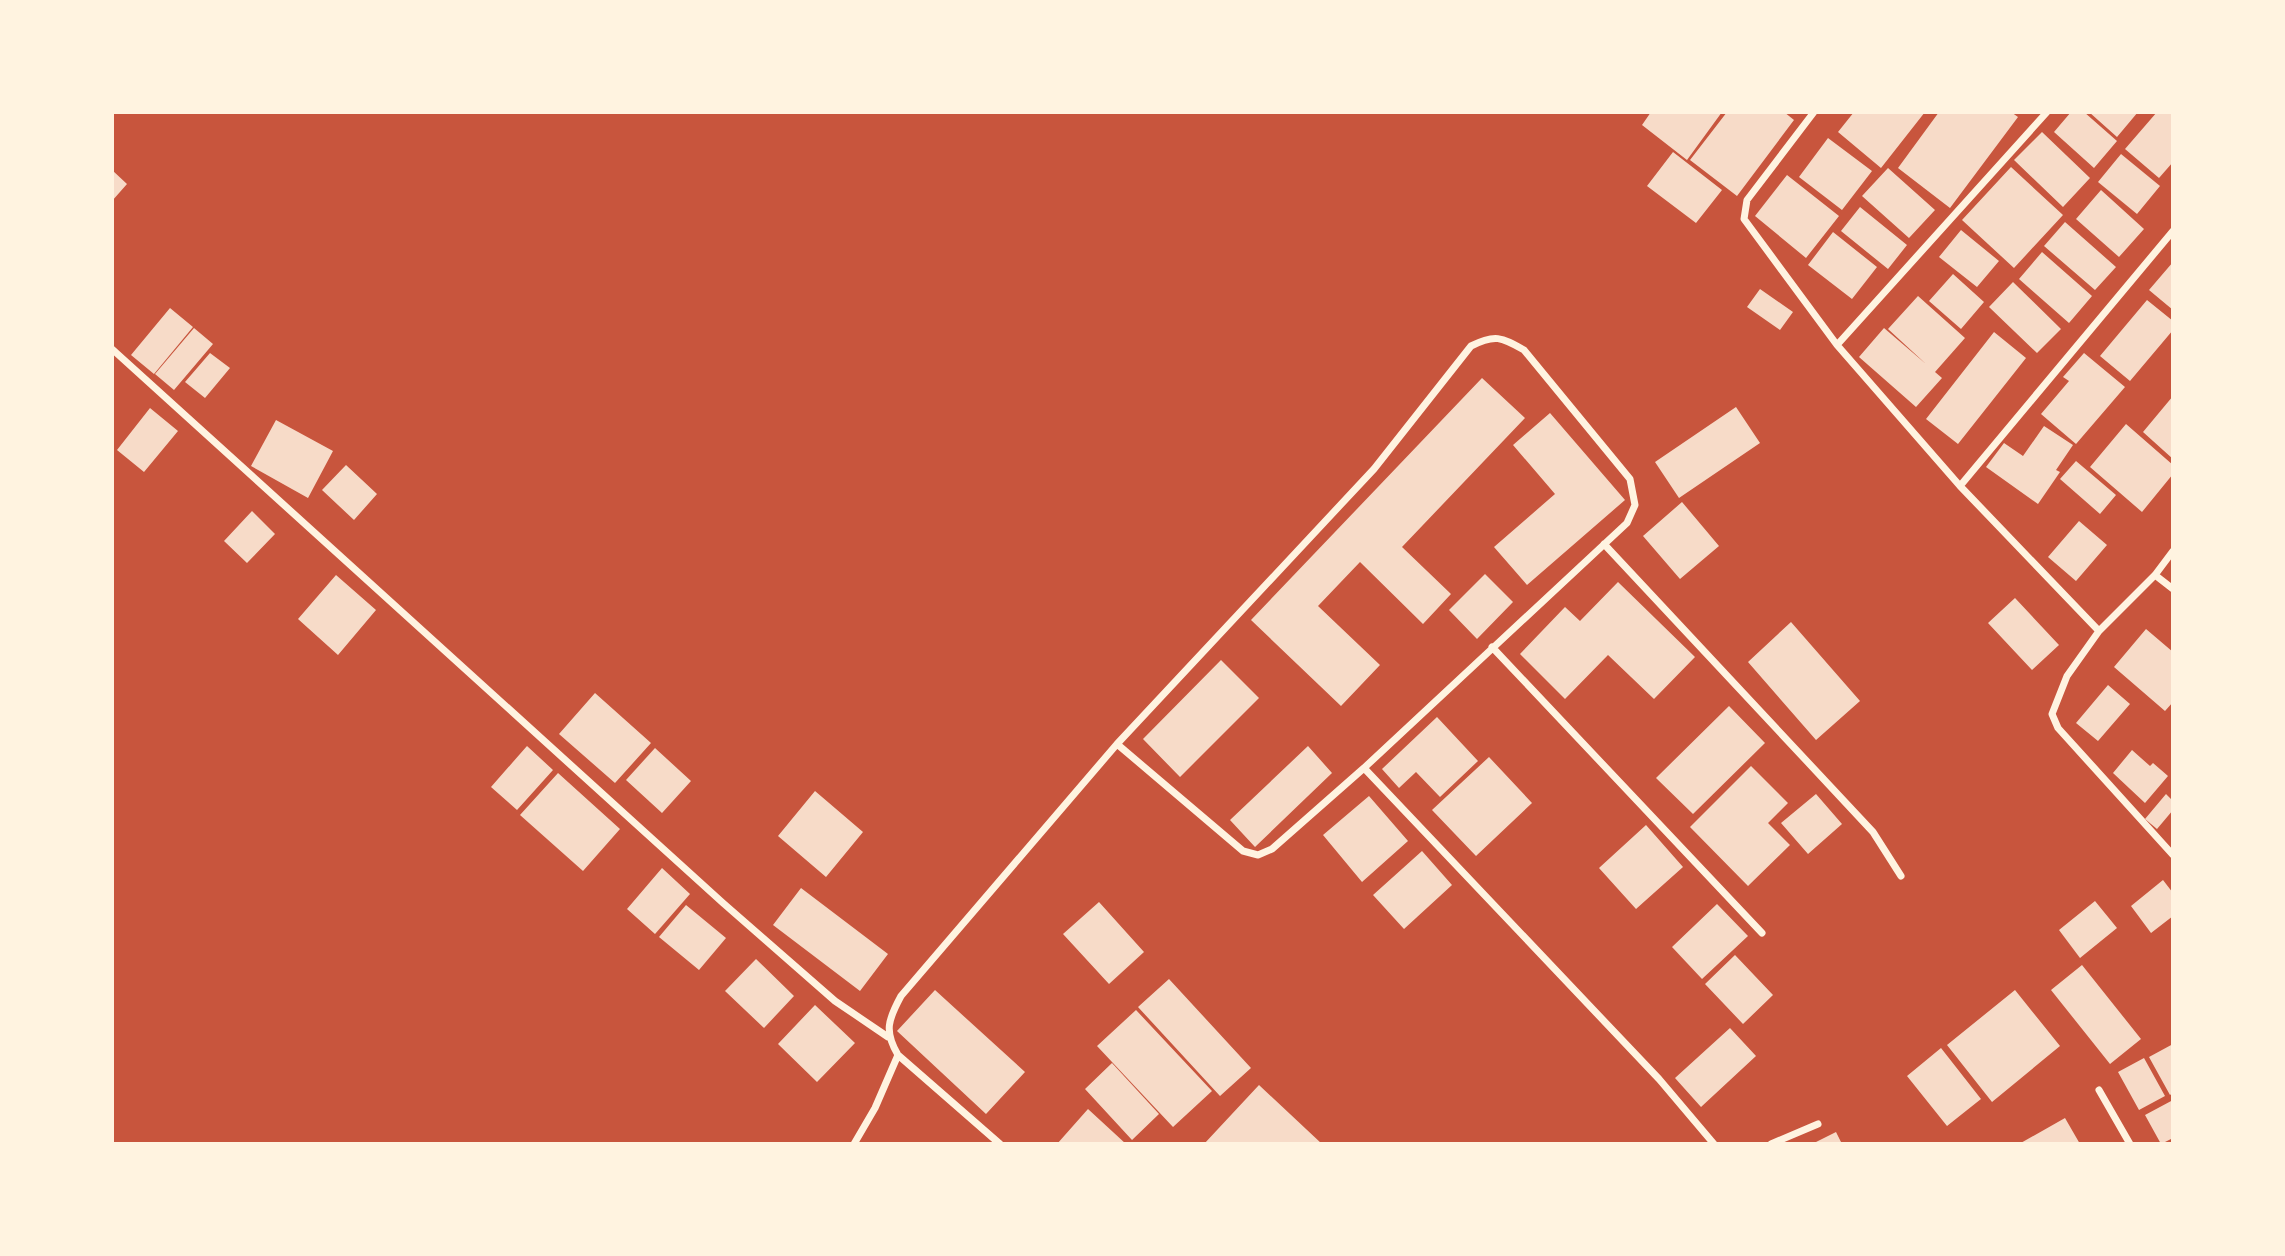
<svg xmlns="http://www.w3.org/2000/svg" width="2285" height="1256" viewBox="0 0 2285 1256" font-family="'Fira Sans Condensed',sans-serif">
<rect width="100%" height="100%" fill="#c8553d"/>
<path fill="#f7dbc8" d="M1651 112H1722L1687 160 1642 125Z
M1727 112H1784L1794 120 1737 196 1690 160Z
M1854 112H1925L1881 168 1838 132Z
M1939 112H2011L2018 117 1950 208 1898 168Z
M2071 112H2084L2117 141 2094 168 2054 132Z
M2089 112H2138L2117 137Z
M2157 112H2173V162L2159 178 2125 149Z
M2042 132 2090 178 2063 207 2014 160Z
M1828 138 1872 171 1842 210 1799 177Z
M1673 152 1722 190 1696 223 1647 186Z
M2121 154 2160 186 2137 214 2098 182Z
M2011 167 2063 215 2014 268 1962 220Z
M1888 168 1935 210 1909 238 1862 196Z
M112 170 127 184 112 201Z
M1787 175 1839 216 1806 258 1755 216Z
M2101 190 2144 229 2119 257 2076 219Z
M1860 207 1907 245 1888 269 1841 231Z
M2065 222 2116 267 2095 290 2044 246Z
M1961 230 1999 261 1977 287 1939 257Z
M1833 232 1877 267 1852 299 1808 265Z
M2042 252 2092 296 2069 323 2019 279Z
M2173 262V310L2149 290Z
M1953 274 1984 302 1961 329 1929 301Z
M2013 282 2061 329 2037 353 1989 307Z
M1760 289 1793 312 1780 330 1747 307Z
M1918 296 1965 338 1935 372 1942 378 1916 407 1859 357 1884 328 1926 364 1888 329Z
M2147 300 2173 321V330L2130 381 2100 356Z
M170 308 193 327 154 374 131 355Z
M194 328 213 344 174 390 155 374Z
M1994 332 2026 358 1958 444 1926 419Z
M210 353 230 368 205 398 185 382Z
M2084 353 2125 387 2076 444 2041 414 2069 381 2063 377Z
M1482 378 1525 418 1402 547 1451 594 1423 624 1360 562 1318 606 1380 665 1341 706 1251 620Z
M2173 396V459L2143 432Z
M1736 407 1760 443 1679 498 1655 462Z
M150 408 178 431 144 472 117 450Z
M1550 413 1625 500 1527 585 1494 547 1555 494 1513 445Z
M276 420 333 451 308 498 251 466Z
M2126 424 2173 465V474L2142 512 2090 467Z
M2044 426 2073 445 2056 470 2060 472 2038 504 1986 467 2004 443 2023 456Z
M2076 461 2116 495 2100 514 2060 479Z
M346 465 377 494 354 520 322 490Z
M1682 502 1719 546 1680 579 1643 536Z
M252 511 275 534 247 563 224 541Z
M2079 521 2107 545 2076 581 2048 557Z
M1485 574 1513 602 1477 639 1449 610Z
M336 575 376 610 338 655 298 619Z
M1618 582 1695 657 1654 699 1608 655 1565 699 1520 654 1565 607 1580 621Z
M2015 598 2059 645 2032 670 1988 623Z
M1791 622 1860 701 1816 740 1748 662Z
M2146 629 2173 652V702L2165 711 2114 667Z
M1221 660 1259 698 1180 777 1143 739Z
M2108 685 2130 704 2098 741 2076 723Z
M595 693 651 743 615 783 559 734Z
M1729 706 1765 743 1693 814 1656 778Z
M1437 717 1478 761 1440 797 1416 772 1399 788 1382 769Z
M527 746 553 770 517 810 491 787Z
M1308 746 1332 773 1255 847 1230 820Z
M655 748 691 781 662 813 626 780Z
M2132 750 2150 766 2153 763 2168 776 2145 803 2113 773Z
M1489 757 1532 803 1476 856 1432 810Z
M1751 766 1788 803 1768 823 1790 845 1748 886 1690 827Z
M558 773 620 829 583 871 520 815Z
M815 791 863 832 826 877 778 836Z
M1816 794 1842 824 1808 854 1781 823Z
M2166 794 2173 801V810L2157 829 2145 819Z
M1369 796 1408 841 1362 882 1323 835Z
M1646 825 1683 867 1636 909 1599 868Z
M1422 851 1452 885 1404 929 1373 895Z
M662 868 690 894 655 934 627 909Z
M2163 880 2173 893V916L2151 933 2131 906Z
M801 888 888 954 860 991 773 925Z
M2095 901 2117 928 2080 958 2059 930Z
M1099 902 1144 952 1109 984 1063 934Z
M1717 904 1748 936 1702 979 1672 947Z
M686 905 726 938 699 970 659 937Z
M1735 955 1773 995 1743 1024 1705 984Z
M756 959 794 996 764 1028 725 991Z
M2082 965 2141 1039 2110 1064 2051 990Z
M1169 979 1251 1068 1220 1096 1138 1007Z
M935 990 1025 1072 986 1114 897 1031Z
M2015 990 2060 1046 1992 1102 1947 1045Z
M815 1005 855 1043 817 1082 778 1044Z
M1136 1010 1212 1091 1173 1127 1097 1046Z
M1730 1028 1756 1056 1701 1107 1675 1078Z
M2173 1044V1093L2170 1095 2149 1057Z
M1941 1048 1981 1099 1947 1126 1907 1076Z
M2144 1058 2165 1096 2139 1110 2118 1072Z
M1112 1063 1159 1114 1132 1140 1085 1089Z
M1259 1085 1322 1144H1204Z
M2173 1100V1138L2161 1144 2145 1115Z
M1088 1109 1126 1144H1057Z
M2065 1118 2080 1144H2019Z
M1836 1132 1842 1144H1812Z"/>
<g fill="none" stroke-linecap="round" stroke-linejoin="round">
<path stroke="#fff3e0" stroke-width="7" d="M1814 112 1747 200 1744 219 1837 345 1960 486 2099 631 2155 575 2173 551
M1837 345 2047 112
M112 349 723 903 835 1001 888 1037
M1960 486 2173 231
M1604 544 1873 832 1901 876
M2155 575 2173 589
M2099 631 2067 676 2052 714 2058 728 2173 855
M1492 647 1762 933
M1364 768 1659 1079 1714 1144
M2099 1090 2130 1144
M854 1144 875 1108 898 1055
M1000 1144 898 1055C884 1031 888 1020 901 996L1117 744 1374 469 1471 346C1495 334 1501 337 1524 350L1630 479 1635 505 1627 523 1364 768 1272 849 1258 855 1243 851 1117 744
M1771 1144 1818 1124"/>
</g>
<rect width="2285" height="1256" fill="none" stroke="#fff3e0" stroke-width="228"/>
</svg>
